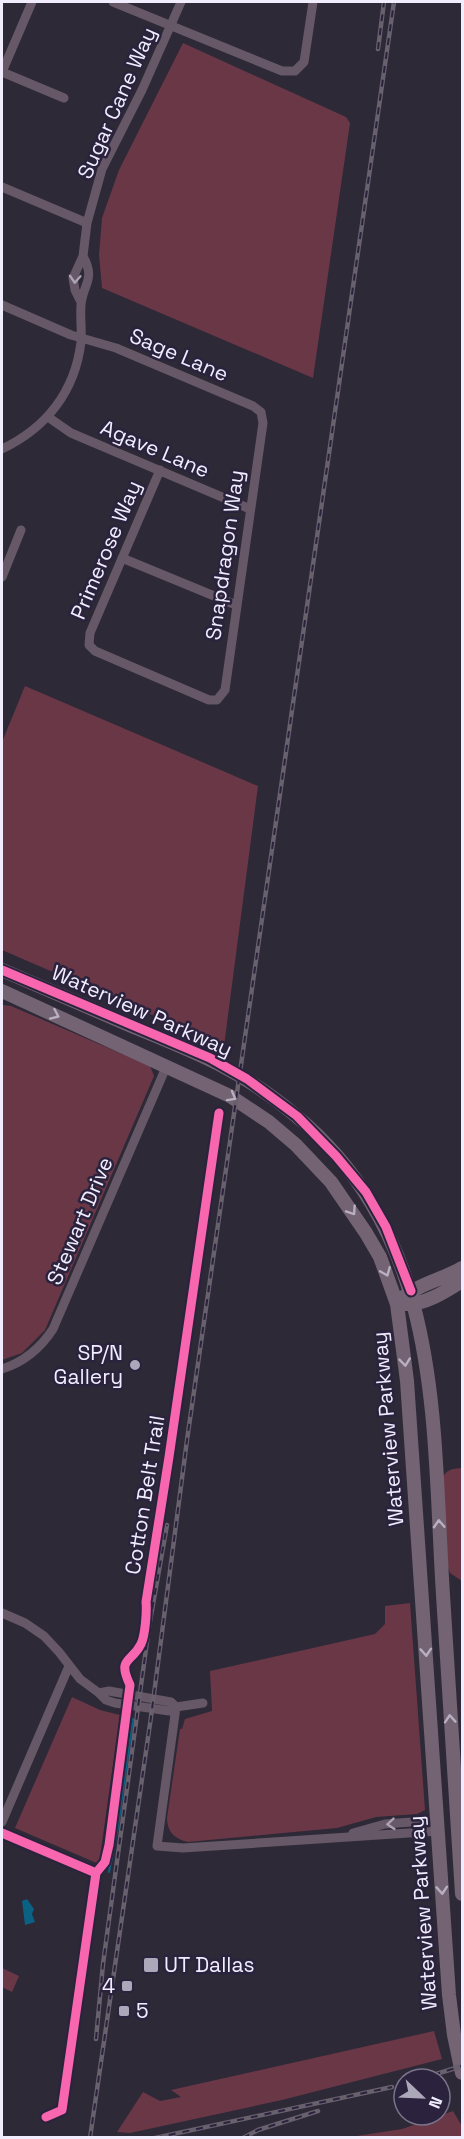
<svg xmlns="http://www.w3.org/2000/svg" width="464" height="2139" font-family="'Space Grotesk',sans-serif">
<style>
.green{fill:#6a3747}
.water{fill:#0b6183}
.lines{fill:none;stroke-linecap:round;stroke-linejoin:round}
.stream{stroke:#0b6183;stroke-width:2}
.pedestrian{stroke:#665866;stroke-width:8}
.minor{stroke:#665866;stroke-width:9}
.secondary{stroke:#736373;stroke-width:14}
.rail-casing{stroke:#68606d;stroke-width:4.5}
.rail{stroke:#2b233d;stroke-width:2;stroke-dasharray:7;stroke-linecap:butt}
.cycleway-casing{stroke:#2b233d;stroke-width:13}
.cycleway{stroke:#f766af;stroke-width:9}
.oneway{stroke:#aca2b2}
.oneway2{stroke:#b8afc0}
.poi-dot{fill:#aca8b9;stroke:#2b233d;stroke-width:2}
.labels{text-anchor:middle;stroke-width:5;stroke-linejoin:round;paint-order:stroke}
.street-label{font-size:21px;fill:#f1edff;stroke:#2b233d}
.poi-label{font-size:21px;fill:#f1edff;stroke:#2b233d;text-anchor:end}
</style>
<rect width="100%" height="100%" fill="#2d2937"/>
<path class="green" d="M183,43l163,74 4,6 -37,255 -211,-90 -3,-33 3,-37 17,-48z
M25,686l233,100 -34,260 -222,-96v-208z
M3,1005l8,1 139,60 4,10 -109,254 -23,23 -20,7z
M462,1468v113l-12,-8 -2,-6 -6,-87c3,-11 10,-11 20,-12z
M410,1603l15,207 -8,4 -41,3 -39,11 -149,14c-13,-3 -21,-10 -21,-24l13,-89h2l3,-10 27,-8 -2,-40 165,-37 10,-10v-18z
M72,1697l28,13 20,5 -21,149 -84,-36z
M2,1968l17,8 -7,16 -10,-5z
M434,2031l8,28 -160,41 -152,33 -13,-1 26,-40 17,9 21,-4 -10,-7z
M453,2111l9,15v11h-112l52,-8z"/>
<path class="water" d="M27,1899l7,10 -2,5 3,8 -10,3 -3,-24z"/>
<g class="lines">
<path class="stream" d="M109,1872l9,-45 15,-108"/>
<path class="pedestrian" d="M2,1833l94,40 -34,237 -16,7"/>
<path class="minor" d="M113,2l169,69h13l9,-9 9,-60
M2,72l30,-70
M2,72l62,26
M2,187l85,36
M81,302l-6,-12 -2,-12 10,-22 4,-33 15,-54 40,-79 39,-88
M2,305l69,30 45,13 137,58 8,6 2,11 -38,267 -8,10h-8l-114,-49 -6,-6 1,-12 70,-163
M48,417l23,16 179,76
M2,449c44,-21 73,-57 79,-107 1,-12 -1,-25 0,-37 2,-22 15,-25 2,-49
M122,558l114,47
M2,577l19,-47
M2,1369c22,-7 38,-20 51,-40l114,-264
M2,1613l23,10 19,13 15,16 21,27 19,14 7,7 9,3 54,8 7,-4 27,-4
M99,1693l10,-2 62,11 5,5
M176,1707l-19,139 26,2 256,-17
M2,1822l67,-156
M353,1833l32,-9 53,-4"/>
<path class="secondary" d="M2,970c44,19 88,38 132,57 62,25 109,44 161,88 149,123 137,306 148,480 6,100 12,200 19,299
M2,991l228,105 39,26 27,23 35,37 35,51 14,24 17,47 10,77 42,614 5,40 8,38
M405,1296c12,-11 41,-18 57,-28
M406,1304c19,1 40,-13 56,-23"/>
<g class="rail-casing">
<path id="rail" d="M378,49l6,-47
M96,2039l7,-75 46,-337 18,-102
M420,2079l42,-13
M90,2138l61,-421 36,-277 207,-1438
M155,2138l237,-51
M243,2138l15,-8 60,-19"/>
</g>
<use href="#rail" class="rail"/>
<g class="cycleway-casing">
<path id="cycleway" d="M2,970l208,88 37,21 50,37 39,40 30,36 20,35 25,64
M2,1833l94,40
M96,1873l9,-11 4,-17 21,-160c-13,-28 1,-21 11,-41 4,-8 6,-32 5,-42l23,-145 50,-344
M46,2117l16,-7 34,-237"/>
</g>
<use href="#cycleway" class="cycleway"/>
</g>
<defs><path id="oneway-chevron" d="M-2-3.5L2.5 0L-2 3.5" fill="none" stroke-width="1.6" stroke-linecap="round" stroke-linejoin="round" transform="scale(1.5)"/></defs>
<g class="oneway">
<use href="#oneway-chevron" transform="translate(75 279) rotate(93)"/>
<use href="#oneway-chevron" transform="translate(391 1824) rotate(175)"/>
</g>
<g class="oneway2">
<use href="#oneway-chevron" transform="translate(55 1015) rotate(24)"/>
<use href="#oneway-chevron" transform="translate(232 1097) rotate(29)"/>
<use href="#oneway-chevron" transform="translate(352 1211) rotate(56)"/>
<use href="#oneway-chevron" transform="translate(386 1272) rotate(68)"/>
<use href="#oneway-chevron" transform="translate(405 1362) rotate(84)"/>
<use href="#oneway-chevron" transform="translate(439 1524) rotate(-93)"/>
<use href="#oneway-chevron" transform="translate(426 1652) rotate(86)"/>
<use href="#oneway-chevron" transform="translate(450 1719) rotate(-94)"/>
<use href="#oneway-chevron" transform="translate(442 1890) rotate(86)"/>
</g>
<g class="poi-dot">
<circle cx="135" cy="1365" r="6"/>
<rect x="143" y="1957" width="16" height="16" rx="3"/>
<rect x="121" y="1980" width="12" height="12" rx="3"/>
<rect x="118" y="2005" width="12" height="12" rx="3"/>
</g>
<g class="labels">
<g class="street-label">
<text transform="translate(117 103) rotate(-66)" y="7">Sugar Cane Way</text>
<text transform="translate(179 355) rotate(23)" y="7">Sage Lane</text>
<text transform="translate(155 449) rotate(23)" y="7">Agave Lane</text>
<text transform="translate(106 550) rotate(-67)" y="7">Primerose Way</text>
<text transform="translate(225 555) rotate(-82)" y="7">Snapdragon Way</text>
<text transform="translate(142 1011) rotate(24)" y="7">Waterview Parkway</text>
<text transform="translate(80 1221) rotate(-67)" y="7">Stewart Drive</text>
<text transform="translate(388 1429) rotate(-95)" y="7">Waterview Parkway</text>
<text transform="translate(145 1495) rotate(-81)" y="7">Cotton Belt Trail</text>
<text transform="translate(423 1913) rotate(-94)" y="7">Waterview Parkway</text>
</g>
<g class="poi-label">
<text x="123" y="1360">SP/N<tspan x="123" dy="24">Gallery</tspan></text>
<text x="164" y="1972" text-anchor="start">UT Dallas</text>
<text x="115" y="1993">4</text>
<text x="136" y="2018" text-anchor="start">5</text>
</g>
</g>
<rect width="464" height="2139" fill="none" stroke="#f1edff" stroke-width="6"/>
<g transform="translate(422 2097) rotate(113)"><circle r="28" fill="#2b233d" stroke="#7a748b" stroke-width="1.5"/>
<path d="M0-4.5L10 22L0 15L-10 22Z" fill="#aca8b9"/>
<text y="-9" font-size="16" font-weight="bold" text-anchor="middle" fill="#f1edff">N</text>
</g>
</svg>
